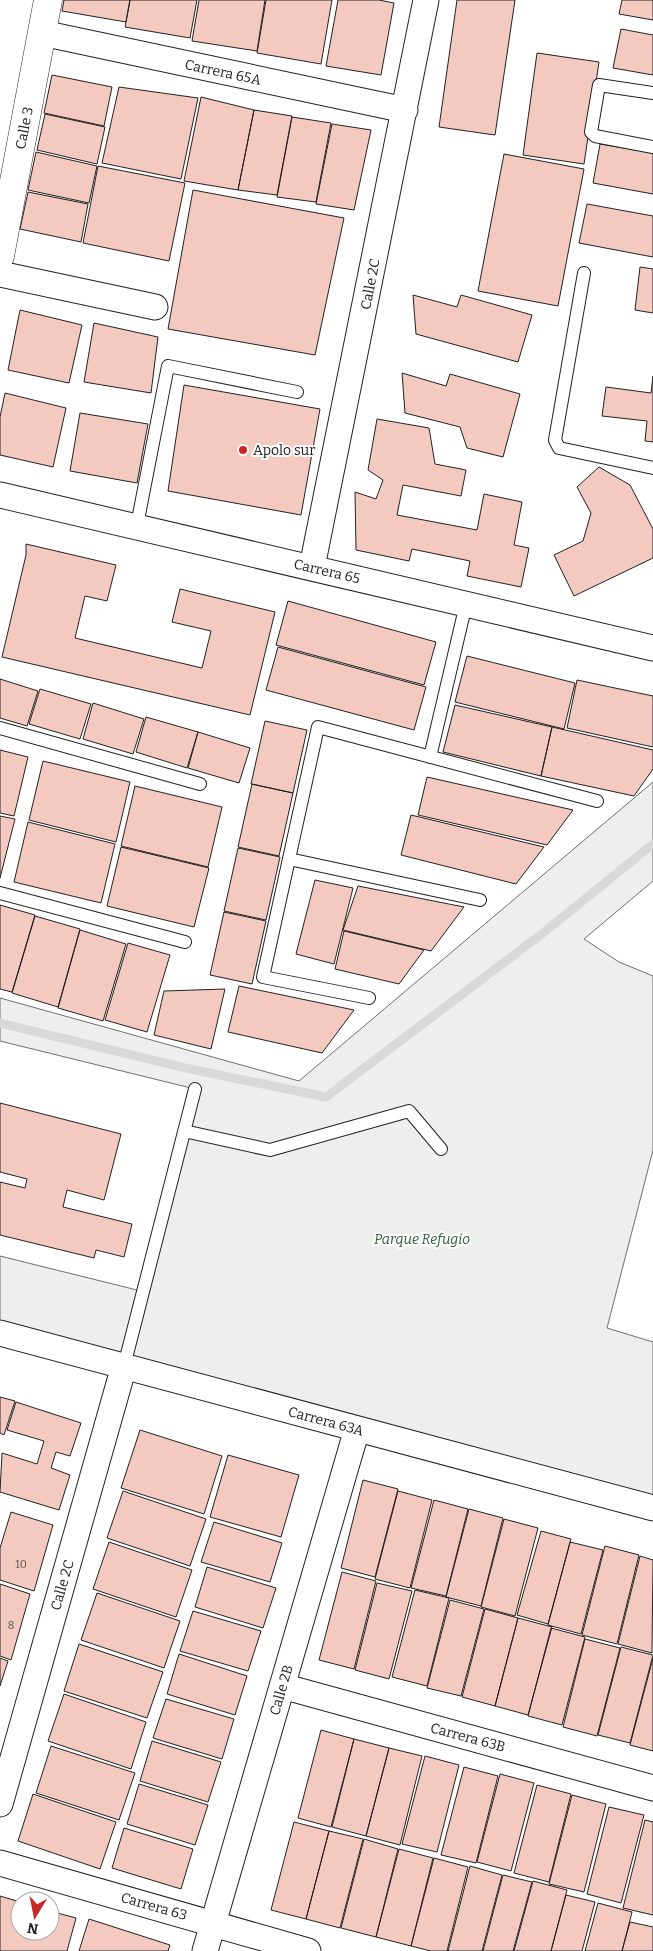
<svg xmlns="http://www.w3.org/2000/svg" width="653" height="1951" font-family="Bitter,serif">
<style>
.green{fill:#eee;stroke:#6f6f6f}
.lines{fill:none;stroke-linecap:round;stroke-linejoin:round}
.stream{stroke:#d9d9d9;stroke-width:9}
.building{fill:#f3c9c0;stroke:#222}
.lane-casing{stroke:#222;stroke-width:14}
.street-casing{stroke:#222;stroke-width:27}
.secondary-casing{stroke:#222;stroke-width:29}
.lane{stroke:#fff;stroke-width:12}
.street{stroke:#fff;stroke-width:25}
.secondary{stroke:#fff;stroke-width:28}
.poi-dot{fill:#c62828;stroke:#fff;stroke-width:2}
.labels{text-anchor:middle;stroke-width:4;stroke-linejoin:round;paint-order:stroke}
.number-label{font-size:11px;fill:#564c4a}
.street-label{font-size:14px;fill:#222;stroke:#fff}
.poi-label{font-size:14px;fill:#222;stroke:#fff;text-anchor:start}
.park-label{font-size:14px;font-style:italic;fill:#2f5e38;stroke:#fff}
</style>
<rect width="100%" height="100%" fill="#fff"/>
<path class="green" d="M653,782v99l-69,58 35,23 34,14v174l-46,178 46,14v166l-653,-175v-77l145,36 50,-203 -195,-48v-43l299,83z"/>
<g class="lines">
<path class="stream" d="M0,1023l190,46 136,28 217,-164 110,-89"/>
</g>
<path class="building" d="M64,0h66l-4,22 -64,-11z
M130,0h67l-7,38 -65,-11z
M199,0h66l-8,51 -65,-10z
M266,0h66l-11,64 -64,-11z
M338,0h41l15,3 -13,72 -55,-9z
M457,0h58l-20,135 -56,-8z
M622,0h31v20l-34,-6z
M621,29l32,6v40l-40,-7z
M537,53l62,9 -15,102 -61,-9z
M52,75l60,12 -8,39 -60,-13z
M119,87l79,11 -17,81 -79,-16z
M201,97l53,13 -16,80 -54,-9z
M254,110l38,6 -15,79 -39,-5z
M45,114l60,13 -8,37 -60,-14z
M292,117l39,6 -15,79 -39,-5z
M332,124l39,6 -17,80 -38,-6z
M600,144l53,9v41l-60,-11z
M36,152l61,14 -8,37 -61,-13z
M504,154l80,15 -26,137 -80,-15z
M98,166l87,17 -16,78 -86,-18z
M193,190l151,28 -29,137 -147,-26z
M28,192l60,12 -7,38 -61,-13z
M587,204l66,12v41l-74,-14z
M640,267l13,2v44l-18,-3z
M413,295l44,12 4,-12 71,20 -14,47 -102,-28z
M20,310l62,15 -13,58 -61,-13z
M94,323l64,14 -7,56 -67,-11z
M402,373l44,13 4,-12 70,20 -17,63 -36,-9 -7,-21 -55,-14z
M653,376v66l-8,-1 2,-20 -45,-5 4,-29 45,6z
M184,385l136,24 -19,106 -133,-24z
M5,393l61,15 -13,59 -53,-12v-38z
M80,413l68,11 -11,59 -67,-12z
M377,419l52,9 6,36 31,6 -5,26 -58,-11 -6,30 80,15 7,-36 38,8 -8,43 15,3 -8,39 -54,-11 3,-15 -58,-12 -3,12 -53,-11 -1,-58 21,7 7,-19 -15,-10z
M599,467l31,18 23,44v29l-79,38 -20,-41 29,-14 8,-28 -14,-26z
M26,544l90,21 -9,36 -22,-5 -10,42 127,30 9,-37 -39,-9 8,-33 95,23 -25,103 -248,-58 24,-102z
M288,601l148,41 -12,43 -148,-40z
M278,647l148,40 -12,43 -148,-40z
M467,656l108,27 -11,46 -109,-27z
M0,679l38,12 -11,35 -27,-8z
M577,680l76,16v51l-86,-19z
M40,689l51,15 -11,35 -51,-15z
M93,703l51,16 -11,35 -50,-15z
M455,705l97,22 -11,49 -98,-24z
M146,717l52,15 -11,36 -51,-16z
M265,721l42,9 -14,63 -42,-9z
M552,727l101,23v19l-19,27 -93,-20z
M198,732l52,16 -11,35 -51,-15z
M0,750l28,7 -14,59 -14,-3z
M43,761l87,21 -14,60 -87,-22z
M427,777l146,33 -26,35 -129,-30z
M252,784l41,9 -14,63 -41,-9z
M135,786l87,21 -14,60 -87,-21z
M411,815l133,32 -28,37 -115,-29z
M0,816l15,3 -15,59z
M28,822l87,22 -14,59 -87,-21z
M121,847l88,21 -15,59 -87,-21z
M238,848l42,9 -14,63 -42,-9z
M315,880l38,8 -19,76 -38,-10z
M358,886l106,21 -33,44 -88,-21z
M0,905l35,10 -23,77 -12,-3z
M224,912l42,9 -14,63 -42,-9z
M35,916l45,13 -22,78 -46,-14z
M80,930l46,14 -23,77 -45,-13z
M344,931l80,19 -25,34 -64,-15z
M128,943l42,12 -23,77 -42,-12z
M239,986l115,24 -32,43 -94,-21z
M225,989l-14,60 -57,-14 10,-44z
M0,1103l121,31 -17,66 -37,-10 -4,17 69,17 -8,33 -28,-7 -2,8 -94,-23v-53l25,6 2,-9 -27,-7z
M0,1397l15,4 -11,34 -4,-2z
M16,1402l65,21 -11,33 -14,-4 -5,16 19,7 -11,35 -59,-18 2,-39 35,11 7,-23 -37,-11z
M140,1430l82,26 -18,58 -83,-26z
M228,1455l71,20 -18,62 -71,-20z
M363,1480l35,9 -23,88 -34,-9z
M123,1491l83,28 -16,47 -83,-28z
M398,1491l34,9 -22,88 -35,-9z
M434,1500l34,9 -22,87 -35,-8z
M469,1509l34,9 -22,88 -35,-9z
M11,1512l42,13 -19,66 -34,-11v-32z
M504,1519l34,9 -23,88 -34,-9z
M214,1522l68,21 -12,39 -69,-20z
M541,1531l30,8 -23,85 -31,-9z
M109,1542l83,28 -16,47 -83,-28z
M570,1542l33,8 -22,84 -33,-9z
M605,1546l34,9 -22,89 -35,-9z
M640,1556l13,4 -1,93 -34,-9z
M207,1567l69,21 -13,40 -68,-21z
M342,1572l34,9 -22,88 -35,-9z
M377,1583l35,8 -23,88 -34,-9z
M0,1584l30,10 -19,66 -11,-4z
M415,1590l34,8 -22,88 -35,-9z
M97,1593l83,28 -16,47 -83,-28z
M450,1600l34,9 -23,87 -34,-8z
M485,1609l33,9 -23,88 -33,-9z
M193,1611l68,20 -13,40 -68,-20z
M518,1618l34,9 -24,88 -33,-9z
M551,1628l34,9 -23,88 -34,-9z
M585,1639l35,9 -23,88 -34,-9z
M79,1644l84,28 -16,46 -83,-27z
M621,1647l32,8 -23,88 -32,-8z
M179,1654l68,22 -12,39 -68,-21z
M0,1658l8,3 -8,25z
M653,1658v93l-23,-6z
M64,1694l82,28 -15,47 -83,-28z
M166,1699l68,20 -12,40 -69,-21z
M321,1730l33,9 -23,88 -33,-9z
M354,1739l35,9 -23,88 -34,-9z
M152,1741l69,21 -13,40 -68,-21z
M51,1746l84,27 -16,47 -83,-27z
M389,1748l33,8 -22,89 -34,-9z
M425,1756l34,9 -22,87 -35,-8z
M464,1767l34,9 -22,87 -35,-8z
M500,1774l34,9 -23,88 -34,-9z
M139,1784l69,21 -13,40 -68,-21z
M537,1785l34,9 -22,88 -35,-9z
M33,1794l83,28 -16,47 -82,-28z
M572,1795l34,9 -22,88 -35,-8z
M609,1807l35,8 -23,88 -34,-9z
M645,1820l8,2v93l-30,-7z
M294,1822l35,9 -23,88 -35,-9z
M124,1828l69,21 -12,40 -69,-21z
M329,1831l34,8 -23,89 -34,-9z
M364,1839l34,10 -22,88 -35,-9z
M399,1849l34,9 -22,88 -35,-9z
M434,1858l34,9 -21,84h-16l-20,-5z
M470,1866l32,9 -20,76h-34z
M503,1875l29,7 -19,69h-30z
M533,1881l34,9 -16,61h-37z
M566,1895l29,7 -13,49h-31z
M0,1896l20,6v29h30v-20l26,7 -9,33h-67z
M598,1903l34,9 -10,39h-37z
M89,1919l81,26 -2,6h-89z
M630,1922l23,5v24h-31z"/>
<g class="lines">
<g class="lane-casing">
<path id="lane" d="M653,93l-54,-8 -8,47 4,4 58,11
M584,273l-29,167 4,8 94,20
M137,525l31,-159 129,26
M0,728l200,56
M430,757l36,-153
M289,859l191,41
M0,893l185,49
M369,998l-106,-21 55,-250 279,74
M184,1131l86,19 139,-39 32,38
M124,1366l71,-277"/>
</g>
<g class="street-casing">
<path id="street" d="M42,33l363,77
M0,274l155,33
M0,495l653,153
M312,567l114,-567
M0,1333l653,175
M282,1686l371,102
M0,1804l124,-438
M0,1863l308,88
M205,1951l152,-522"/>
</g>
<g class="secondary-casing">
<path id="secondary" d="M0,256l48,-256"/>
</g>
<use href="#lane" class="lane"/>
<use href="#street" class="street"/>
<use href="#secondary" class="secondary"/>
</g>
<circle class="poi-dot" cx="243" cy="450" r="5"/>
<g class="labels">
<g class="number-label">
<text x="21" y="1568">10</text>
<text x="11" y="1629">8</text>
</g>
<g class="street-label">
<text transform="translate(223 72) rotate(12)" y="5">Carrera 65A</text>
<text transform="translate(24 128) rotate(-79)" y="5">Calle 3</text>
<text transform="translate(370 284) rotate(-79)" y="5">Calle 2C</text>
<text transform="translate(327 571) rotate(13)" y="5">Carrera 65</text>
<text transform="translate(326 1421) rotate(15)" y="5">Carrera 63A</text>
<text transform="translate(62 1585) rotate(-74)" y="5">Calle 2C</text>
<text transform="translate(281 1690) rotate(-74)" y="5">Calle 2B</text>
<text transform="translate(468 1737) rotate(15)" y="5">Carrera 63B</text>
<text transform="translate(154 1906) rotate(16)" y="5">Carrera 63</text>
</g>
<g class="poi-label">
<text x="253" y="455">Apolo sur</text>
</g>
<g class="park-label">
<text x="422" y="1244">Parque Refugio</text>
</g>
</g>
<g transform="translate(35 1916) rotate(190)"><circle r="24" fill="#ffffff" stroke="#a7a7a7"/>
<path d="M0-4L9 19L0 12L-9 19Z" fill="#c62828"/>
<text y="-8" font-size="14" font-weight="bold" text-anchor="middle" fill="#222222">N</text>
</g>
</svg>
